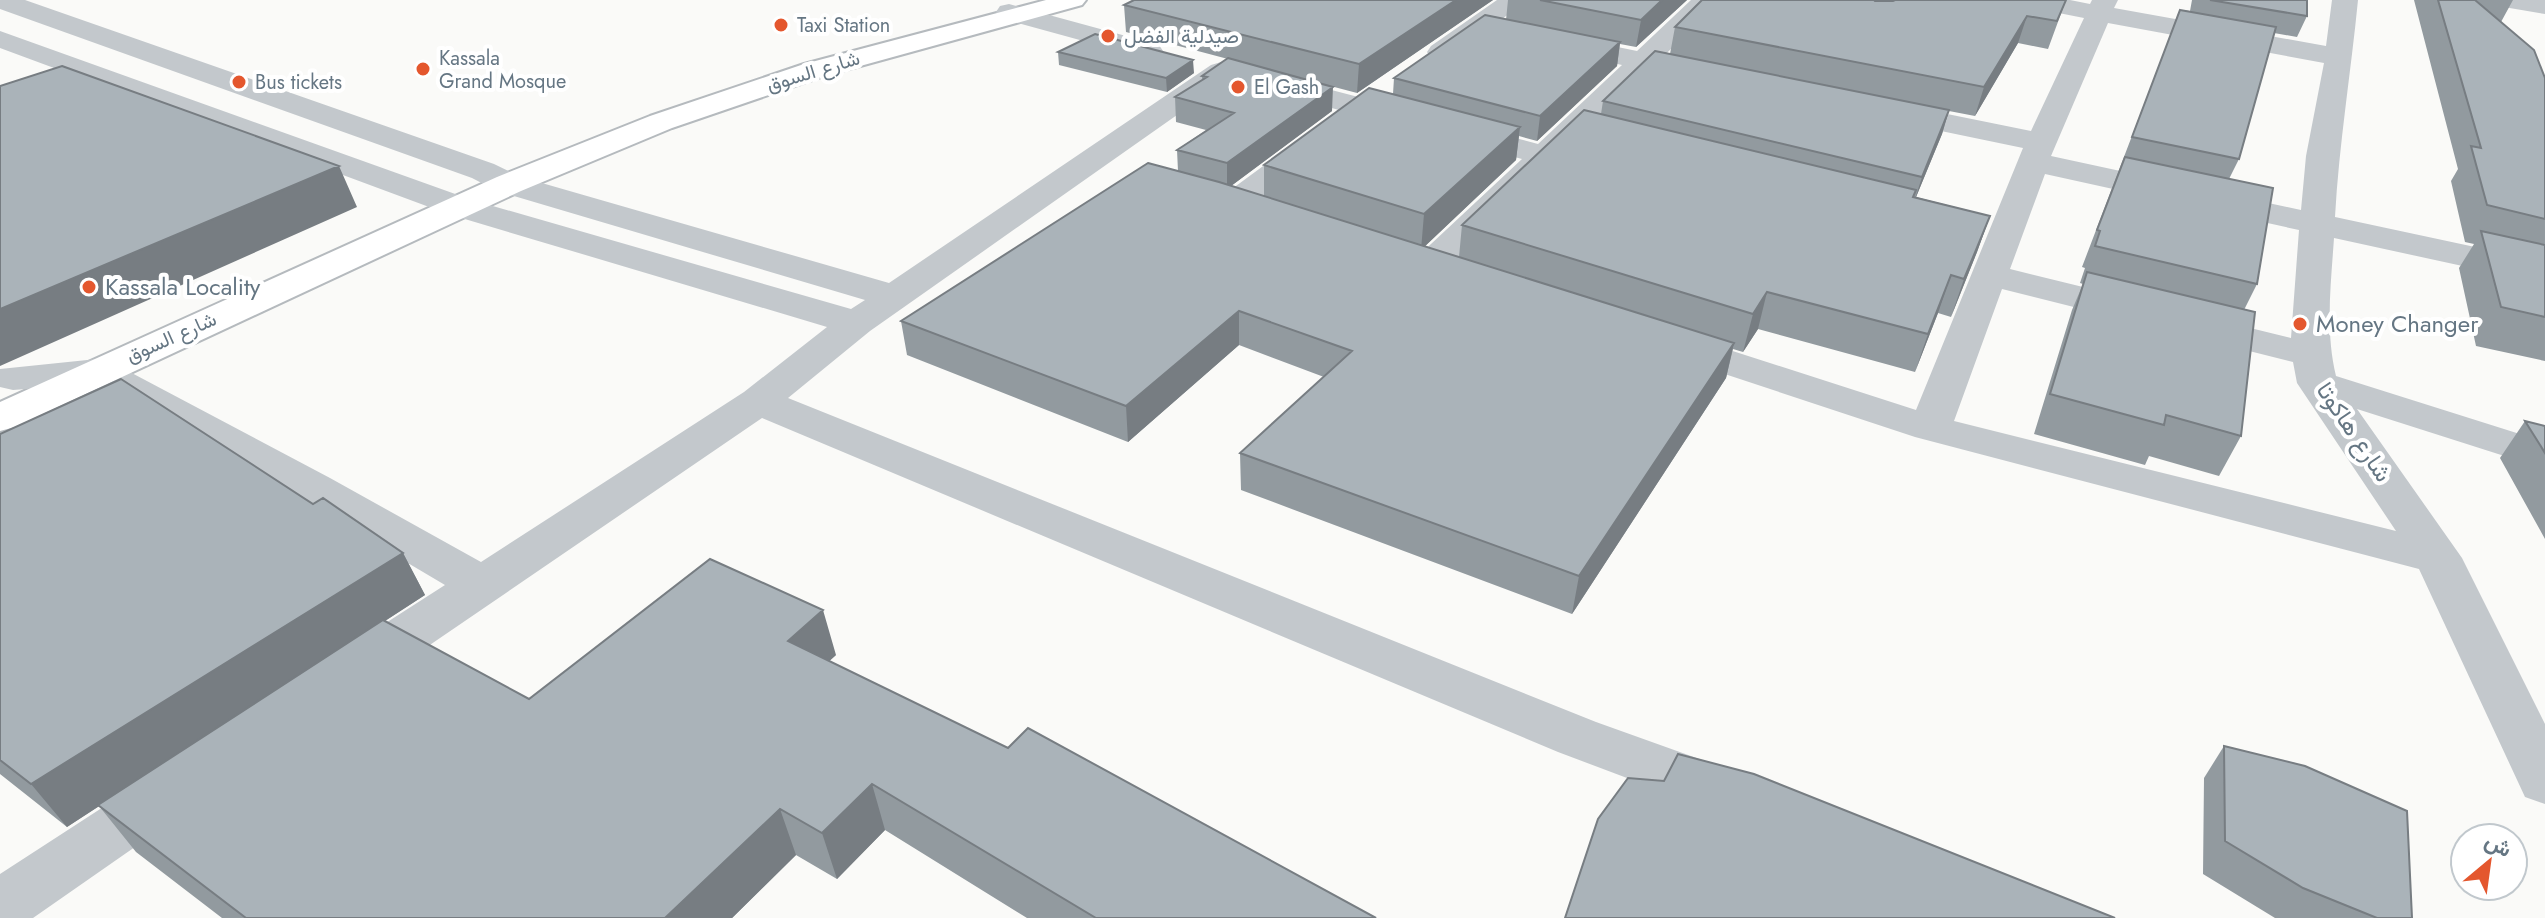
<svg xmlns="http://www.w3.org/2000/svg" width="2545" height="918" font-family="Jost,Vazirmatn,sans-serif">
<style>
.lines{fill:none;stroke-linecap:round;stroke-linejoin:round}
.major-casing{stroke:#b5babe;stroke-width:4}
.minor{fill:#c3c8cc;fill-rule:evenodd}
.major{fill:#fff;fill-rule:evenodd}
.wall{fill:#929a9f}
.shaded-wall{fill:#777d82}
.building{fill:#aab3b9;stroke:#777d82;stroke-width:2}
.poi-dot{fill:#e4572e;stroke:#fff;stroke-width:3}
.labels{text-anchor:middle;stroke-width:8;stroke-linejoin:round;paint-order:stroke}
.far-poi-label{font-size:20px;fill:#657683;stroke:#fff;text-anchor:start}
.far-street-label{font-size:20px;fill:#657683;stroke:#fff}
.poi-label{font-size:24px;fill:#657683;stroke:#fff;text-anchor:start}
.street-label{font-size:24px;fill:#657683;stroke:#fff}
</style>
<rect width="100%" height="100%" fill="#fafaf8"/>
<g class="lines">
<g class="major-casing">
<path id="major" d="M1046,0h40l-4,5 -258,71 -152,52 -151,63 -506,236 -15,4v-29l497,-225 153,-61 154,-52z"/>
</g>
<path class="minor" d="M0,0h25l469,164 27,13 368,106 322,-218 10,-3 10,3 4,6 -4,6 -361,254 -82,67 808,324 148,53 9,16 -9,16 -20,7 -20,-7 -146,-55 -796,-334 -385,263 -19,5 -19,-5 -7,-14 7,-14 106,-68 -147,-87 -208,-114 -77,6 -13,-3v-18l97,-10 14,3 219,116 151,84 263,-170 83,-65 -379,-113 -448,-166v-17l472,169 379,109 14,-9 -368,-109 -25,-13 -472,-169z
M1497,0h30l-76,58 -10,2 -10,-2 -4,-6 4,-6z
M1691,0h28l-56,57 50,11 4,6 -4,6 -10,3 -54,-12 -207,203 -13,3 -13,-3 -5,-8 5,-8 106,-99 -258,-69 -4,-6 4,-6 10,-3 264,69 84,-79 -73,-16 -4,-6 4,-6 10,-2 78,16z
M2014,0h56l20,4 2,-4h26l-4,8 212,38 6,-46h26c-7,72 -19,144 -23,217l210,45v22l-211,-46c-3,45 -9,93 2,138l209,66v27l-188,-60 105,149 83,166v80l-20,-7 -106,-228 -504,-132 -257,-85 -6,-8 6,-8 14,-4 14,4 230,74 107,-262 -135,-28 -11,-3 -4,-6 4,-6 11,-3 143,29 53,-113 -66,-13zM2108,23l216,40 -18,93 -5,54 -250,-54zM2045,174l254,56 -8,108 -281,-69zM2002,289l291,73 4,21 99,148 -442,-110z
M2488,0h57v14l-53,-9z
M1009,4l150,41 4,6 -4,6 -10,2 -149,-41 -4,-6 4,-6z
M1311,137l11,2 5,7 -5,7 -77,58 -12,3 -12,-3 -5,-7 5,-7 79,-58z
M168,771l20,7 9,16 -9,16 -155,108h-33v-44l148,-96z"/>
<use href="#major" class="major"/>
</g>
<path class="wall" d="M1493,0l-136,93 -95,-25 70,43 -101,75 33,10v-31l129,-71 1,-16 112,-58 2,-20h179l-51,47 -16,-3 -3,22 -80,75 -18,-5 -3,24 -91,86 34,11 3,-32 139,-111 2,-13 67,-47 5,-27 27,-27h174l-1,1 191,-1 -18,49 -30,-6 -43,73 -26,-5 -7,23 -26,63 74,19 -13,36 -26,65 -13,-4 -23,59 -157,-43 -15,23 -10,-3 -7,29 -154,236 -331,-124 -1,-37 84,-76 -85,-32 -111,97 -221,-87 -6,-34 277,-150 -1,-21 29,-20 -30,-8 -1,-25 27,-17v-4l26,-17 -102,-27 -2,-27z
M2192,0h115v16l-10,21 -23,-4 -35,126 -10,20 28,105 -13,26 -3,126 -22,40 -70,-20 -4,9 -111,-31 38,-124 11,-26 -3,-1 5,-15 -3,-1 98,-257 10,1z
M2414,0h99l-12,22 44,56v283l-69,-15 -17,-78 15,-24 -9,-2 -14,-61 7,-12z
M1058,52l136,21 -27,19 -108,-27z
M2525,421l20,5v113l-45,-81z
M0,434l313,70 90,49 22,42 -40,26 144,78 307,-44 -7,6 179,87 368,170h-349l-142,-88 -48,49 -41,-24 -64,63h-510l-86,-66 -37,-46 -32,21 -67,-53z
M2224,746l188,172h-137l-72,-44 1,-96z"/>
<path class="shaded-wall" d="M1456,0h37l-136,93 2,-29z
M1662,0h25l-51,47 5,-27z
M2027,16l-9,27 -43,73 9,-29z
M1620,42l-3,24 -80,75 3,-25z
M1193,60l1,13 -27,19 -1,-14z
M1333,87l-1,24 -105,78v-26z
M1949,110l-7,24 -28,68 8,-25z
M1520,127l-4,33 -95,90 3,-36z
M339,166l18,41 -357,159v-57z
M1990,216l-13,36 -26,65 13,-38z
M1951,275l-13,38 -23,59 13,-38z
M1767,292l-9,37 -15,23 10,-38z
M1239,311v34l-111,97 -2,-36z
M1734,343l-8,35 -154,236 7,-38z
M403,553l22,42 -358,232 -36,-43z
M823,610l13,45 -35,32 -13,-46z
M872,784l13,46 -48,49 -15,-46z
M780,809l16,46 -64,63h-67z"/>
<path class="building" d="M1134,0h322l-97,64 -235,-59z
M1540,0h122l-21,20z
M1702,0h172l1,1h18l2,-1h171l-9,21 -30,-5 -43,71 -309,-60z
M2210,0h97v16z
M2438,0h37l59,50 11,28v141l-58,-14 -16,-59 10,2z
M2180,10l96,17 -37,132 -107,-22z
M1485,15l135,27 -80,74 -146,-38z
M1095,34l98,26 -27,18 -108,-26z
M1655,51l294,59 -27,67 -319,-76z
M1228,58l105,29 -106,76 -50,-13 57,-37 -59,-16 32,-20 -5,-1z
M62,66l277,100 -339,143v-223z
M1369,88l151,39 -96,87 -160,-49z
M1584,110l332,80 -3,7 77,19 -26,63 -13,-4 -23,59 -161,-42 -14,22 -291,-89z
M2125,157l148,31 -16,96 -162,-38 5,-15 -3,-1z
M1148,163l71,19 515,161 -155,233 -339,-123 112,-102 -113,-40 -113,95 -225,-85z
M2481,231l64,14v72l-44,-10z
M2087,272l168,40 -14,124 -75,-21 -2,10 -114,-31z
M121,379l192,125 10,-6 80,55 -372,231 -31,-24v-326z
M2525,421l20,5v27z
M710,559l113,51 -35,31 220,107 20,-20 348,190h-280l-224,-134 -50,49 -42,-24 -115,109h-419l-148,-113 285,-185 146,79z
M2224,746l81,20 102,45 5,107h-35l-74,-30 -78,-47z
M1678,754l76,20 361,144h-550l33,-99 30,-41 36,3z"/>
<g class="poi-dot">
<circle cx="781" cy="25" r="8"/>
<circle cx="1108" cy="36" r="8"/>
<circle cx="423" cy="69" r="8"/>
<circle cx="239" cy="82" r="8"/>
<circle cx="1238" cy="87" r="8"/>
<circle cx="89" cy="287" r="8"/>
<circle cx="2300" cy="324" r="8"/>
</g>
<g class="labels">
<g class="far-poi-label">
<text x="797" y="32">Taxi Station</text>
<text x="1124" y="43">صيدلية الفضل</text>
<text x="439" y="65">Kassala<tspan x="439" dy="23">Grand Mosque</tspan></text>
<text x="255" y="89">Bus tickets</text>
<text x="1254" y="94">El Gash</text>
</g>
<g class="far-street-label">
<text transform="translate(813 71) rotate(-17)" y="7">شارع السوق</text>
<text transform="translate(171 337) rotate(-24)" y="7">شارع السوق</text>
</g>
<g class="poi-label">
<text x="105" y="295">Kassala Locality</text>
<text x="2316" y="332">Money Changer</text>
</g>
<g class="street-label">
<text transform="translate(2354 432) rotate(56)" y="8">شارع هاكوتا</text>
</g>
</g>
<g transform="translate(2489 862) rotate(29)"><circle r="38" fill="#ffffff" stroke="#c1c8cd" stroke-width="2"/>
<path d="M0-6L14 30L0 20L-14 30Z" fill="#e4572e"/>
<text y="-12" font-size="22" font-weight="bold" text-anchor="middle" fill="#657683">ش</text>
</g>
</svg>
